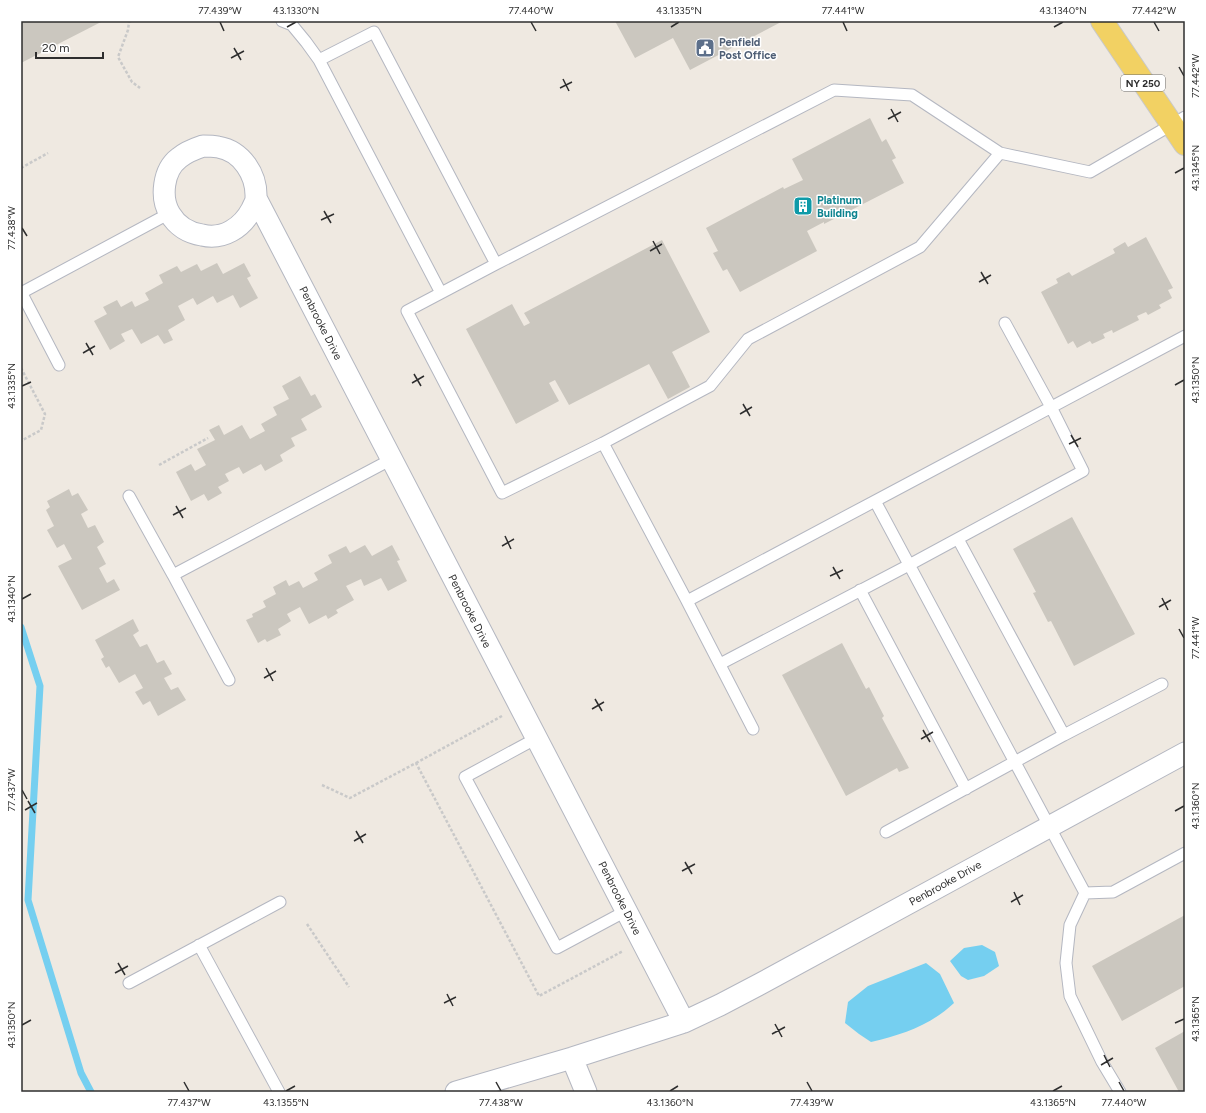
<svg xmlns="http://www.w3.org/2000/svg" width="1206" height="1113" font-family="Figtree,sans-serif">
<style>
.water{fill:#75cff0}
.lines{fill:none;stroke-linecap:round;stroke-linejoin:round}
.stream{stroke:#75cff0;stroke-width:7}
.building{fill:#cbc7bf}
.lane-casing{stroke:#b4b7c1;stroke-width:13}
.street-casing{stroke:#b4b7c1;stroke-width:23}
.primary-casing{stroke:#c9c9c9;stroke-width:24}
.path{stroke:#c9c9c9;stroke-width:2.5;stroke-dasharray:3 2;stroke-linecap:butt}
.lane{stroke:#fff;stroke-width:11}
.street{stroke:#fff;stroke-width:21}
.primary{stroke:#f2d163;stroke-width:22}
.ticks{fill:none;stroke:#2e2e2e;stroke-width:1.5}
.labels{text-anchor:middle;stroke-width:3;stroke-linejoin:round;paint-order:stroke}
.shield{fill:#fff;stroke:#6d6d6d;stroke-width:1}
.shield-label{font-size:10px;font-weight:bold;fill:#2e2e2e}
.service-label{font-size:11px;font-weight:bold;fill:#4e5e75;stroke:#fff;text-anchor:start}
.culture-label{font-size:11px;font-weight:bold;fill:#0d838f;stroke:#fff;text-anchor:start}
.street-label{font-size:11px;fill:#2e2e2e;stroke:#fff}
.neatline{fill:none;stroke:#2e2e2e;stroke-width:1.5}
.ticks-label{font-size:10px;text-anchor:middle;fill:#2e2e2e}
</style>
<rect width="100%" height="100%" fill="#efe9e1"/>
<path class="water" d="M982,945l13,7 4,14 -15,10 -16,4 -7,-4 -11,-15 14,-13z
M926,963l14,11 14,29c-25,23 -50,31 -83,39l-12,-8 -14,-11 3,-21 20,-16z"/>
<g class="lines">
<path class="stream" d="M21,627l19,59 -12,214 53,173 10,19"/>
</g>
<path class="building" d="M21,21h82l-82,42z
M615,21h168l-93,49 -17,-32 -38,20z
M870,118l12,24 4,-3 10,19 -4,2 12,23 -80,41v-2l-17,9 10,20 -77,41 -13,-23 -4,2 -10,-18 5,-2 -12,-23 77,-41 1,2 19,-9 -11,-21z
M1146,237l27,51 -5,2 4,8 -13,7 2,3 -13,7 -2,-3 -9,4 2,4 -26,13 -1,-3 -9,4 2,4 -13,6 -2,-3 -13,7 -4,-7 -5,3 -27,-52 17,-9 -2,-4 13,-7 3,4 43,-23 -2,-4 12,-7 3,5z
M662,240l48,92 -38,20 18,35 -22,12 -19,-35 -80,41 -14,-25 -6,3 10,18 -43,23 -50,-95 46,-25 12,22 6,-3 -6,-10z
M217,263l6,11 21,-11 7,13 -4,2 11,20 -18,10 -7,-13 -16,8 -4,-7 -16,9 -4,-7 -15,8 7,14 -17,10 5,10 -9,4 -6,-9 -17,9 -9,-15 -11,5 4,7 -15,9 -16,-29 13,-7 -4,-7 14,-7 4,7 11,-6 3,6 14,-7 -4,-7 18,-10 -4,-8 18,-9 4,6 16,-8 4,7z
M300,376l11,20 4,-2 7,13 -21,12 6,11 -16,8 4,8 -15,9 3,6 -18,10 -4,-7 -18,10 -4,-7 -14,7 4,7 -11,6 4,6 -14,8 -4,-7 -13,7 -15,-29 15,-8 4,7 11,-6 -9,-16 18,-9 -6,-10 10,-5 5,10 18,-10 8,14 15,-8 -4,-7 16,-9 -4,-8 16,-8 -7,-13z
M69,489l3,7 6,-3 10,17 -7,4 7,14 7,-3 9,17 -7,5 9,17 -7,4 8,15 7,-4 6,11 -38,20 -24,-44 14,-7 -8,-15 -7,4 -10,-18 7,-4 -8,-16 4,-3 -3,-6z
M1072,517l63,117 -61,32 -23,-45 -3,1 -15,-29 3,-1 -23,-43z
M365,545l7,11 20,-11 8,15 -3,1 10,20 -19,10 -7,-13 -17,8 -3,-7 -15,7 8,14 -18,10 2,3 -10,6 -2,-4 -17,9 -9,-17 -13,7 4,7 -13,8 3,6 -14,7 -2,-3 -7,4 -12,-23 7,-3 -1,-3 14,-7 -3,-6 13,-7 -3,-7 13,-7 3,6 10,-5 4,7 15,-8 -4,-7 18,-10 -4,-8 18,-9 4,7z
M133,619l6,12 -6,4 7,12 7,-3 10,19 7,-3 8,14 -8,4 7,12 7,-3 8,13 -28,16 -8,-15 -7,4 -8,-13 8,-4 -8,-14 -16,9 -10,-17 -3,2 -5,-9 3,-2 -9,-17z
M842,643l24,46 3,-2 15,29 -2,2 27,50 -10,4 -2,-4 -51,28 -64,-121z
M1185,915v71l-63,35 -30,-55z
M1185,1031v61h-6l-24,-44z"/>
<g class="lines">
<g class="lane-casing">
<path id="lane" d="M282,21l10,4 14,17 13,18
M21,292l38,73
M21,293l149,-80
M441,293l-122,-233 55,-28 122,232
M603,443l-101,50 -95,-182 89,-47 338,-174 78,5 88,58
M129,496l44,79 219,-116
M875,501l310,-165
M173,575l56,105
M860,590l106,199
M687,601l66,128
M720,664l189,-99 174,-94 -32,-64 -46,-84
M1064,735l98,-51
M537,738l-72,39 92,171 69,-37
M886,832l178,-97 -106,-196
M1085,893l28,-1 72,-39
M199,945l80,147
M129,983l151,-81
M1120,1092l-18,-30 -32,-66 -4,-33 4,-38 15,-32 -210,-392 -188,100 -84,-158 107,-57 38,-47 172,-92 80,-94 90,19 95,-55"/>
</g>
<g class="street-casing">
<path id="street" d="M203,146c5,0 10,0 15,1 24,4 39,28 38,51 0,4 -3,8 -4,11 -10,19 -29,31 -50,26 -13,-2 -25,-9 -32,-21 -10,-16 -7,-44 9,-56 7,-6 15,-9 24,-12z
M257,200l427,822
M572,1058l14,34
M456,1092l116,-34 112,-36 36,-17 40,-21 425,-231"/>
</g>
<g class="primary-casing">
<path id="primary" d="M1102,21l83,123"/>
</g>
<path class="path" d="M131,21l-2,1 -1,8 -10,27 14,25 8,6
M21,168l27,-15
M21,368l24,46 -4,16 -20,11
M159,465l49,-27
M416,763l86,-47
M322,785l28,13 66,-35 123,233 84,-45
M307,924l42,63"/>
<use href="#lane" class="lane"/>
<use href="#street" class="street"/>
<use href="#primary" class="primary"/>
</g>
<path class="ticks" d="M220,22l4,9M531,22l5,9M843,22l4,9M1154,22l5,9M287,27l9,-5M671,27l8,-5M1054,27l9,-5M234,48l7,12M231,58l13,-7M1179,67l5,9M563,79l6,12M560,88l12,-6M891,109l7,13M888,119l13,-7M1175,173l9,-5M324,211l7,12M321,220l13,-6M22,228l5,8M653,241l7,13M650,251l12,-7M981,272l7,12M979,282l12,-7M86,343l7,12M83,353l12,-7M414,374l7,12M412,383l12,-7M1175,385l9,-5M22,386l9,-4M743,404l7,12M740,414l12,-7M1071,435l7,12M1069,444l12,-6M176,506l7,12M173,515l13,-7M505,536l6,13M502,546l12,-7M833,567l7,12M830,576l13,-6M1162,598l6,12M22,599l9,-5M1159,607l12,-7M1179,629l5,9M266,668l7,13M264,678l12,-7M595,699l7,12M592,709l12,-7M923,730l7,12M921,739l12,-7M22,790l5,9M28,801l7,12M25,810l12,-7M1175,811l9,-5M356,831l7,12M354,841l12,-7M685,862l7,12M682,871l13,-7M1014,892l6,13M1011,902l12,-7M118,963l7,12M115,973l13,-7M447,994l6,12M444,1003l12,-6M1175,1023l9,-4M775,1024l7,13M22,1025l9,-5M772,1034l13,-7M1104,1055l6,12M1101,1065l12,-7M184,1082l5,9M496,1082l5,9M807,1082l5,9M1119,1082l5,9M286,1091l9,-5M670,1091l8,-5M1053,1091l9,-5"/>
<defs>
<g id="civic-square" transform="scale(1)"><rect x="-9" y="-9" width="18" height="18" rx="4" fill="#5c6f8a" stroke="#fff"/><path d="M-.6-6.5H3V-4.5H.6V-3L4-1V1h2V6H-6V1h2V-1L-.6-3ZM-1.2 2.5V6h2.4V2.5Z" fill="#fff"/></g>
<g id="building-square" transform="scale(1)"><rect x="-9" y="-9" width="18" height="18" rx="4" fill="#0f9aa8" stroke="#fff"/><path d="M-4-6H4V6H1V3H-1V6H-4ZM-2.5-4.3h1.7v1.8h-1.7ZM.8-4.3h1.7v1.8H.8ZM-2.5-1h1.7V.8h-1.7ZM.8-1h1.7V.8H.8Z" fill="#fff"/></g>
</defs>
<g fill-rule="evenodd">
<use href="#civic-square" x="705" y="48"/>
<use href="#building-square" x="803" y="206"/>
</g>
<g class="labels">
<rect class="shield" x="1121" y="75" width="44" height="16" rx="3"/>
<g class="shield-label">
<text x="1143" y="87">NY 250</text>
</g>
<g class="service-label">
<text x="719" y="46">Penfield<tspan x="719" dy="13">Post Office</tspan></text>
</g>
<g class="culture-label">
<text x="817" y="204">Platinum<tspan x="817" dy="13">Building</tspan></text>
</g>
<g class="street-label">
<text transform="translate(321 323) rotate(63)" y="4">Penbrooke Drive</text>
<text transform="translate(470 611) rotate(63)" y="4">Penbrooke Drive</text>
<text transform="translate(945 883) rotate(-29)" y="4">Penbrooke Drive</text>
<text transform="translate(620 898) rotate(63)" y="4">Penbrooke Drive</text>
</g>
</g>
<rect width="1206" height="1113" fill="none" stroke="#ffffff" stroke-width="44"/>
<path d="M36 52v6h67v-6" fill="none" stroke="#2e2e2e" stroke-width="2"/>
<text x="42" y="52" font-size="12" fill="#2e2e2e" stroke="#ffffff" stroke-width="3" paint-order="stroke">20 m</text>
<rect x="22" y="22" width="1162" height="1069" class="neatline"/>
<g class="ticks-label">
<text x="220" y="14">77.439°W</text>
<text x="296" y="14">43.1330°N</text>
<text x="531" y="14">77.440°W</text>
<text x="679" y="14">43.1335°N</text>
<text x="843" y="14">77.441°W</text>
<text x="1063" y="14">43.1340°N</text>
<text x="1154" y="14">77.442°W</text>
<text transform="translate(1195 76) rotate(-90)" y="4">77.442°W</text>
<text transform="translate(1195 168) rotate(-90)" y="4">43.1345°N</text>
<text transform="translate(11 228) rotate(-90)" y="4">77.438°W</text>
<text transform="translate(1195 380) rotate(-90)" y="4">43.1350°N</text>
<text transform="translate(11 386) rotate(-90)" y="4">43.1335°N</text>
<text transform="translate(11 599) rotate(-90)" y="4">43.1340°N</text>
<text transform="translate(1195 638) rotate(-90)" y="4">77.441°W</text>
<text transform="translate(11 790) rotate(-90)" y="4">77.437°W</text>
<text transform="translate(1195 806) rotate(-90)" y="4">43.1360°N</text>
<text transform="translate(1195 1019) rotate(-90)" y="4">43.1365°N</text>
<text transform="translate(11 1025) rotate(-90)" y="4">43.1350°N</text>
<text x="189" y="1106">77.437°W</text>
<text x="286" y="1106">43.1355°N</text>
<text x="501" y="1106">77.438°W</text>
<text x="670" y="1106">43.1360°N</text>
<text x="812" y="1106">77.439°W</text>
<text x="1053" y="1106">43.1365°N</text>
<text x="1124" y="1106">77.440°W</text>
</g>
</svg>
